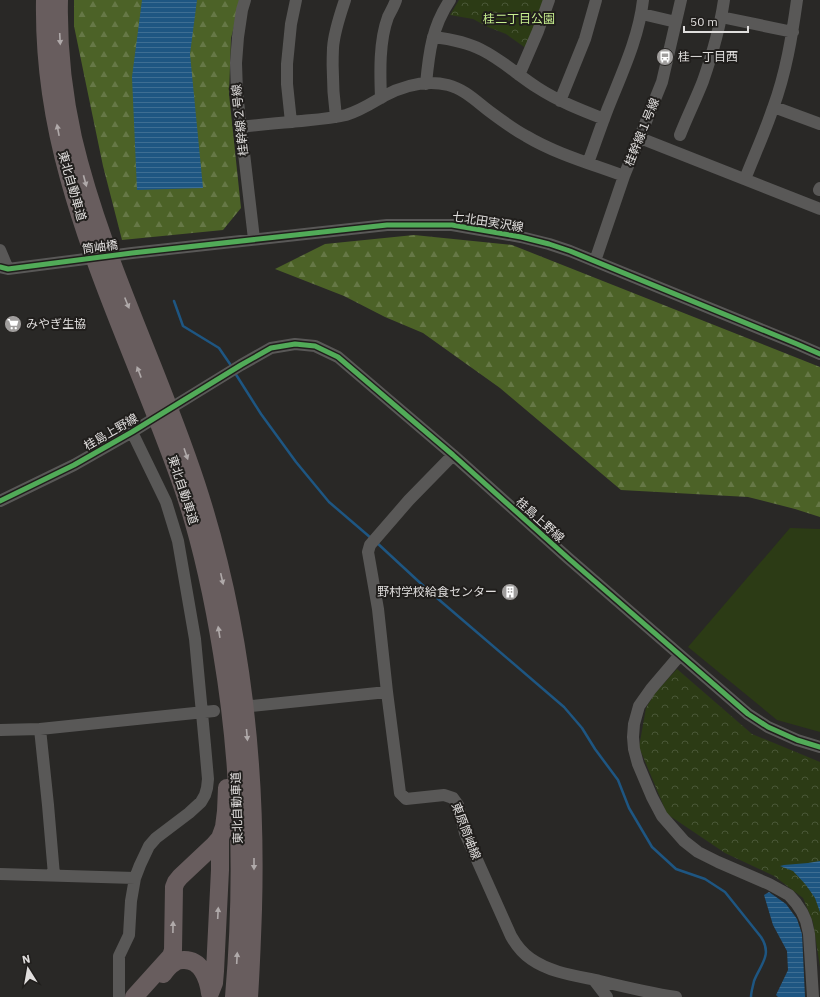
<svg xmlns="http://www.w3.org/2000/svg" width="820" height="997" font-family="'IBM Plex Sans','Noto Sans JP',sans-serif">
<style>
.forest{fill:url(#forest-firs)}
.park{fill:url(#park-crowns)}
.pitch{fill:#2c3b15}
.water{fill:url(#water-rules)}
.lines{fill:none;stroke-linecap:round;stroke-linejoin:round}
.stream{stroke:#1e5682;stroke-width:2.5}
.minor{stroke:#595857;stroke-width:12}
.highway{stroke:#685d5e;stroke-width:18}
.cycleway-casing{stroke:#201e1c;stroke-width:8}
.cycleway{stroke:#51ab58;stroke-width:5}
.oneway{fill:#b0aaaa}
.labels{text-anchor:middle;stroke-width:4;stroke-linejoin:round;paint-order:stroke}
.park-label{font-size:12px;fill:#c7ef8f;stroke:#201e1c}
.poi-label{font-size:12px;fill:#e0dedd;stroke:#201e1c;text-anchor:start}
.street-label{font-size:12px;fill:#e0dedd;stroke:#201e1c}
</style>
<defs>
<pattern id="forest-firs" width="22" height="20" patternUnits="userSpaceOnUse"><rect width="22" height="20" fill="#4c6227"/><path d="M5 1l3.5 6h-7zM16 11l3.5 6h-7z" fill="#667846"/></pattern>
<pattern id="park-crowns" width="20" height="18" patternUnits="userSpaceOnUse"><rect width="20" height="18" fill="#2c3b15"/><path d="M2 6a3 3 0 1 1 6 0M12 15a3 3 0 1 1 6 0" fill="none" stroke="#4a5737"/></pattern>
<pattern id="water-rules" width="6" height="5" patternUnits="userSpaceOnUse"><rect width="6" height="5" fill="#1e5682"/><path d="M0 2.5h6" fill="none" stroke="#3e6e93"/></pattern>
</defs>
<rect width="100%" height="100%" fill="#292826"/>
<path class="forest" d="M74,0h167l-10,38 -2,56 12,114 -18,22 -101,10 -19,-74 -16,-77 -13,-63z
M414,235l98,10 308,122v150l-25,-8 -47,-12 -127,-7 -121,-102 -77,-55 -38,-16 -41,-21 -69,-27 50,-25z"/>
<path class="park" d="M459,0h87l-19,49 -21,-15 -18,-7 -15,-8 -23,-4z
M677,669l75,65 68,28v205l-7,-45 -10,-24 -29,-22 -49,-23 -58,-39 -28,-67 7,-39 9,-15z"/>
<path class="pitch" d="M790,528l30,1v203l-43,-12 -89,-73z"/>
<path class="water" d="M142,0h55l-7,54 13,134 -66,2 -5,-113z
M820,861v51l-5,-14 -9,-13 -13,-14 -13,-5 4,-1 24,-2z
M769,892l17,12 11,15 5,15 3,63h-27l-2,-2 12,-25 -1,-19 -14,-26 -9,-30z"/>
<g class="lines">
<path class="stream" d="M174,301l9,25 36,22 13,19
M235,373l26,41 35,48 33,40 42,36
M376,542l54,50 134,115 18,21 13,21 23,31 11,28 23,39 24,22 29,10 20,13 36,45c12,18 -1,28 -7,44 -1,5 -3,11 -3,16"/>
<path class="minor" d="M245,0l-3,10 -4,27 -2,26 1,30 17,146
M642,14l34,8
M721,17l72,15
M433,37c17,2 34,5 49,13 20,10 37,26 56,38 20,13 43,22 66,31
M519,75l19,-44 11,-31
M426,84c3,-32 6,-57 24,-84
M381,98c-1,-25 -2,-57 7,-81 3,-6 6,-11 8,-17
M560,101l25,-62 11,-39
M774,107l46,17
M336,117c-3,-23 -4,-46 -3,-69 1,-16 7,-33 12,-48
M291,122l-4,-38v-20l4,-40 5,-24
M241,127c17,-2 34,-4 51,-5 18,-2 37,-3 54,-7 14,-4 26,-12 38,-19 19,-10 42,-16 64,-11 16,4 28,16 41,26 12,9 24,18 37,25 30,18 66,28 98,40
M680,135c7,-18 16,-36 23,-54 9,-26 17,-53 21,-81
M640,138l180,71
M588,163c7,-19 13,-37 20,-55 14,-35 31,-71 35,-108
M745,179c9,-23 20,-47 28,-71 13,-35 19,-72 24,-108
M819,190l1,-2
M0,250l8,19
M595,261l29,-85 38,-94 19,-82
M0,267l8,2 124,-16 255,-28h65l69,12 28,7 21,7 227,93 23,10
M453,455l-44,45 -39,45 -2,7 10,57 9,83 13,101 6,6 38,-4 9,3 5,7 7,28 46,103c5,9 11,17 20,23 20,14 46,17 69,22 25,6 50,12 76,16
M0,501l74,-36 58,-33 109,-67 30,-17 24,-4 20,2 23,11 115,98 115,103 180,156 20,13 29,13 23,7
M680,655l-29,34 -12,17 -5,18 -1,13 1,12 4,15 14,33 10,19 22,25 14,11 20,10 51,22 11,6 9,5 7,8 6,9 4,9 3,13 4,63
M251,706l136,-14
M40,729l8,76 6,70
M0,730l40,-1 174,-18
M0,874l135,4
M594,980l13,17
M119,997v-41l10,-21 2,-34 4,-23 5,-13 9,-19 7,-8 33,-25 12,-11 4,-7 2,-7 1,-9 -3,-34 -10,-106 -17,-98 -12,-39 -34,-70"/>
<path class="highway" d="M45,0c-1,59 8,121 24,178 29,106 78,206 114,310 18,53 30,109 39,165 19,113 22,229 12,344
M59,0c-1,46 4,93 14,138 28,119 85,229 123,345 45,137 61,282 57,426 -1,30 -2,59 -4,88
M163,974c3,-4 7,-9 11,-11 2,-2 6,-3 9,-3 18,-1 25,18 27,33
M210,993l4,-10 1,-12 5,-101v-32
M134,997l37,-41 2,-6 1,-63 2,-5 4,-5 34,-32 6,-7 4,-11 2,-16 1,-23"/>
<g class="cycleway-casing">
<path id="cycleway" d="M0,267l8,2 124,-16 255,-28h65l69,12 28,7 21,7 227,93 23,10
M0,501l74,-36 58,-33 109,-67 30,-17 24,-4 20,2 23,11 115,98 115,103 180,156 20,13 29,13 23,7"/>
</g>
<use href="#cycleway" class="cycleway"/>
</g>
<defs><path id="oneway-solid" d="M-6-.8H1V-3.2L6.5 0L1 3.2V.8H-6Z"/></defs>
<g class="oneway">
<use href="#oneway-solid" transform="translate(60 39) rotate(87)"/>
<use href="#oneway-solid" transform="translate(58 130) rotate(-101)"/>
<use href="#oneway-solid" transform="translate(85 181) rotate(75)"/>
<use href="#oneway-solid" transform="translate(127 303) rotate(68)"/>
<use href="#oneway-solid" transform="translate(139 372) rotate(-111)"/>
<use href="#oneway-solid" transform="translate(186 454) rotate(71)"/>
<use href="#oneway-solid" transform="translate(222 579) rotate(77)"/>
<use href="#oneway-solid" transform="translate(219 632) rotate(-99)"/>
<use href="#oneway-solid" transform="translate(247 735) rotate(85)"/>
<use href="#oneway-solid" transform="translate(254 864) rotate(90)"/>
<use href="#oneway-solid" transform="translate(218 913) rotate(-87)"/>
<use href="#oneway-solid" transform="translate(173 927) rotate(-89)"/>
<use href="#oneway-solid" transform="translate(237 958) rotate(-87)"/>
</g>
<defs>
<g id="bus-disc" transform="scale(0.9)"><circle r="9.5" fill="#a09e9d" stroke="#201e1c"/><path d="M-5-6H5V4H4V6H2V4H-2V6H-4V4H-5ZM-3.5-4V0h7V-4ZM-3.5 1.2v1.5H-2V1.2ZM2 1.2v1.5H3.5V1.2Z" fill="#fff"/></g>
<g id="supermarket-disc" transform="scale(0.9)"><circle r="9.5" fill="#a09e9d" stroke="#201e1c"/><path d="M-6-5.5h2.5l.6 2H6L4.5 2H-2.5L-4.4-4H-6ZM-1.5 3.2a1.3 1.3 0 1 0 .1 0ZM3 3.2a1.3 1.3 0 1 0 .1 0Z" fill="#fff"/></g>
<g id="building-disc" transform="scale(0.9)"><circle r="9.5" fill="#a09e9d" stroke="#201e1c"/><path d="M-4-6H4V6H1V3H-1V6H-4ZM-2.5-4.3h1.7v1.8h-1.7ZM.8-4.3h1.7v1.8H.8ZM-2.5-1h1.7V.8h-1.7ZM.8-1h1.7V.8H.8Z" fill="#fff"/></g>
</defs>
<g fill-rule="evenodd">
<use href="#bus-disc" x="665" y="57"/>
<use href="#supermarket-disc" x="13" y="324"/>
<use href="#building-disc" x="510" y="592"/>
</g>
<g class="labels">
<g class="park-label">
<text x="519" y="23">桂二丁目公園</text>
</g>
<g class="poi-label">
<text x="678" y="61">桂一丁目西</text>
<text x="26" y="328">みやぎ生協</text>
<text x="497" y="596" text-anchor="end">野村学校給食センター</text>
</g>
<g class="street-label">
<text transform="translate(240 120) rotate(-96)" y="4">桂幹線２号線</text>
<text transform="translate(642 132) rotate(-68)" y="4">桂幹線１号線</text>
<text transform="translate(72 186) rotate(74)" y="4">東北自動車道</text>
<text transform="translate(488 222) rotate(9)" y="4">七北田実沢線</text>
<text transform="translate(100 247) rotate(-8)" y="4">筒岫橋</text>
<text transform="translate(111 432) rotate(-30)" y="4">桂島上野線</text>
<text transform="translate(183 490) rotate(72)" y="4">東北自動車道</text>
<text transform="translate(540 520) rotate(42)" y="4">桂島上野線</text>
<text transform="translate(237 808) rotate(-92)" y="4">東北自動車道</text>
<text transform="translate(466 831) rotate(69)" y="4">東原筒岫線</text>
</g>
</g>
<g transform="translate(28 969) rotate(349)" stroke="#201e1c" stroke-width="3" paint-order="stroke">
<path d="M0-3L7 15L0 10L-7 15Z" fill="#e0dedd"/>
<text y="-6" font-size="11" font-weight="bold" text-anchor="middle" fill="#e0dedd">N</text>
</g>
<path d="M684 26v6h64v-6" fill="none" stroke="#e0dedd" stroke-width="2"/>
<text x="690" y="26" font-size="12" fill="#e0dedd" stroke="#201e1c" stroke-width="3" paint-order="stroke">50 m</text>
</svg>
